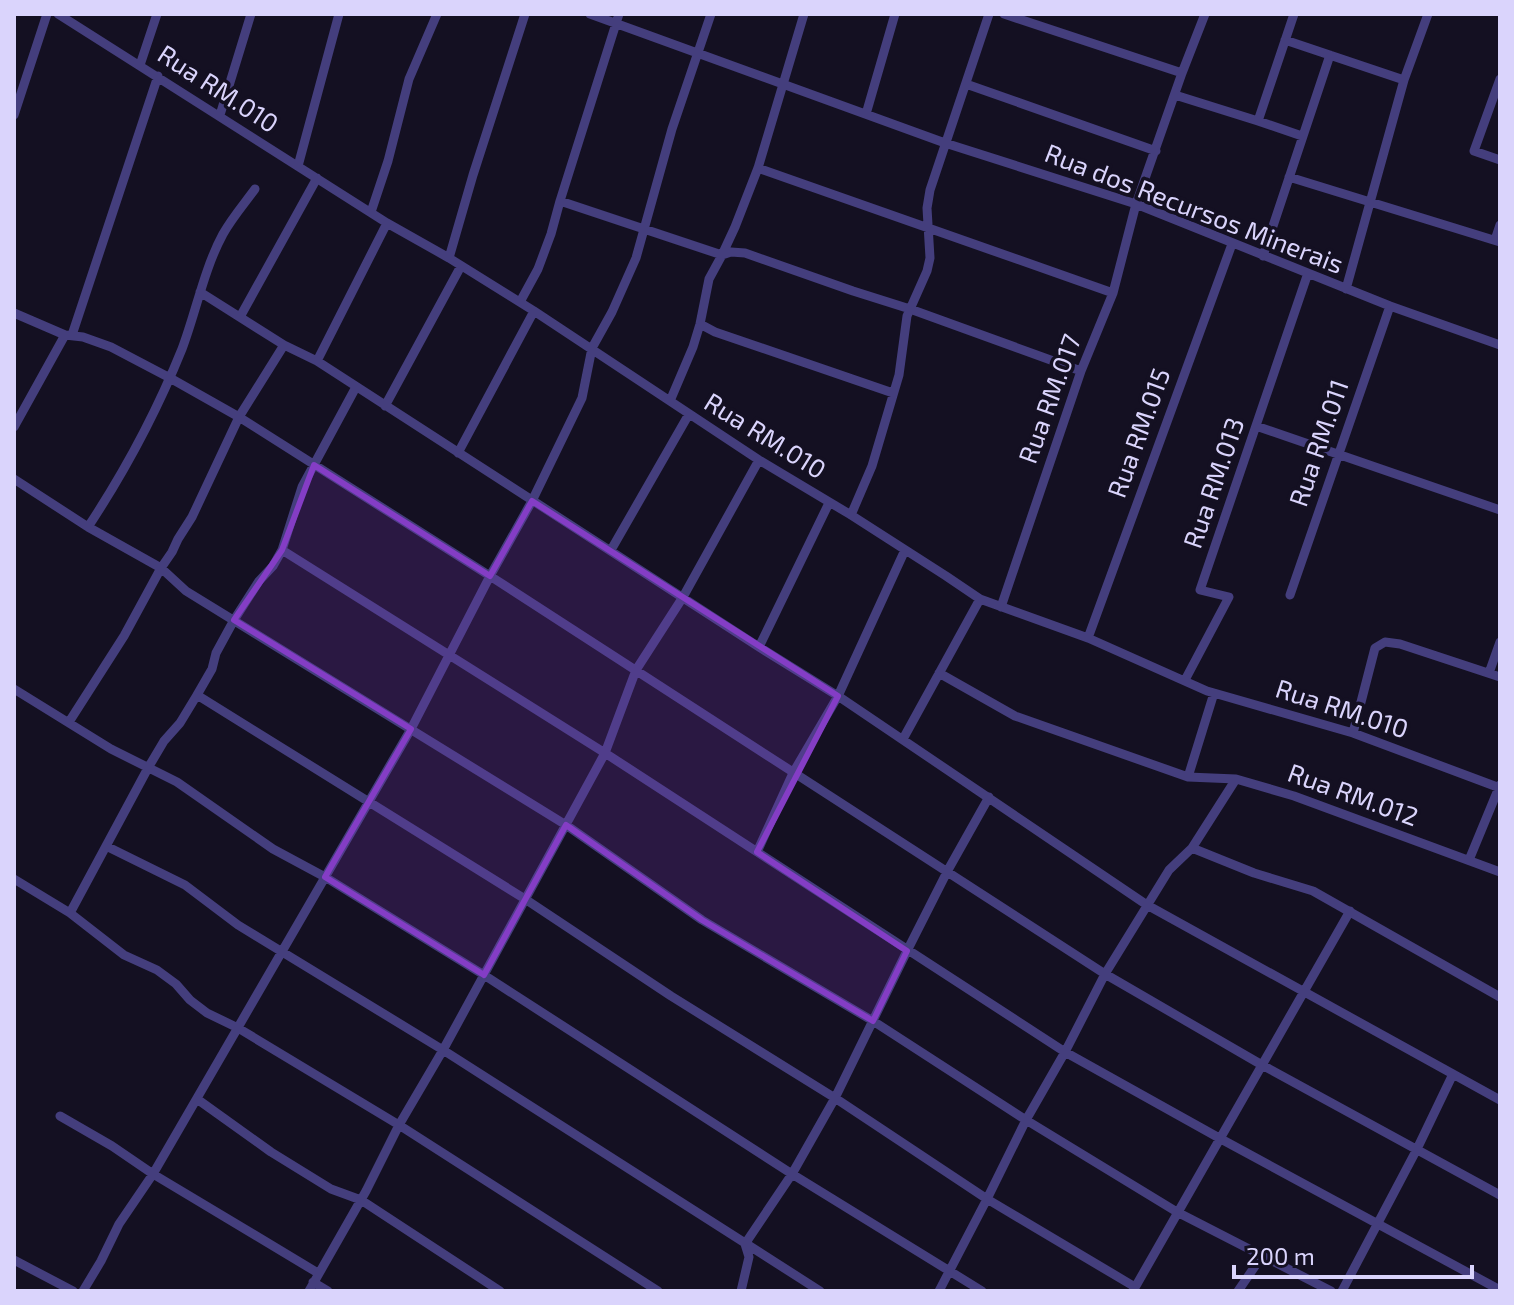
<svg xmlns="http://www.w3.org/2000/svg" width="1514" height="1305" font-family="'Exo 2',sans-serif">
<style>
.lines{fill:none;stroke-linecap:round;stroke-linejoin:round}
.street{stroke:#443e7d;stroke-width:9}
.marked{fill:#843dc5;fill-opacity:0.2;stroke:#843dc5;stroke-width:6;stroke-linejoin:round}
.labels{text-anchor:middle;stroke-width:7;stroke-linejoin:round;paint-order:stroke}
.street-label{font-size:26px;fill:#dad4fc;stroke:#141022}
</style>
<rect width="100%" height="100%" fill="#141022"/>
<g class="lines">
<path class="street" d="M58,14l329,209 62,35 85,53 225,149 92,55 95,61 34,23 108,39 119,53 146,42 147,55
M590,14l355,129 191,61 254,102 110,39
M1004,14l178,59
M1294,14l-36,107 44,15
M1285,40l119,40
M140,65l17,-51
M1500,79l-26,72 26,9
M966,84l190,67
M1175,95l83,26
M866,114l29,-100
M14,115l33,-101
M220,115l31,-101
M298,166l41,-152
M758,168l355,125
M1289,177l211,65
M560,201l162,54 9,-3 14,1 108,38 57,18 171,62
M371,212l17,-51 21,-82 28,-65
M1495,240l5,-15
M1263,256l67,-201
M449,258l24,-83 52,-161
M1346,289l58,-209 24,-66
M200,292l84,53 33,16 442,286 79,49 309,209 353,195
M520,302l18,-33 13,-35 9,-33 59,-187
M14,313l51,22 -51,92
M240,317l77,-139
M700,324l15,8 178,61
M65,335l18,2 28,10 59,31 69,39 251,159 615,398 157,91 238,130
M72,335l86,-259
M317,361l70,-138
M670,401l23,-54 7,-23 9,-45 13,-24 13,-28 23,-59 46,-154
M385,406l76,-140
M1256,426l244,84
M458,453l76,-142
M14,479l74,48 73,41 25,23 380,234 136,95 171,101 153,99 151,92 154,79
M851,515l21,-49 27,-91 8,-59 20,-45 3,-13 -3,-50 3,-18 59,-176
M88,527c37,-56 69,-116 94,-178 14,-37 22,-80 41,-115 9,-16 21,-30 32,-45
M282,550l323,203 460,299 156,87 279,151
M611,550l78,-136
M1290,595l100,-289
M1001,607l80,-236 32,-78 23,-89 46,-131 23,-59
M1088,638l144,-394
M759,647l70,-144
M939,673l76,43 173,61 48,2 58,17 206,76
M1489,673l11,-31
M1185,680l44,-83 -29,-7 108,-317
M14,689l97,60 66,33 96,67 52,28 159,98 308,199 190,117
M197,695l328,204 146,97 164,102 152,101 148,88
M69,722l55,-86 37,-68 11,-16 6,-13 14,-22 47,-100 45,-72
M1353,733l22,-85 10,-6 15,2 100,33
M903,739l77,-140
M1188,777l26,-84
M106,846l79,39 53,40 205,125 377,241
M1192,848l62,25 59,18 187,106
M757,852l36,-79 45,-77 67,-146
M1469,860l31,-75
M14,879l56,34 54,42 33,15 19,14 14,16 17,13 31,15 161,97 259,166
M70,913l78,-145 16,-27 16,-18 17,-28 15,-26 4,-16 18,-33 25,-39 14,-15 9,-16 20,-63 54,-100
M197,1099l74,53 60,37 30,11 139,91
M60,1116l52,30 41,28 165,99
M14,1260l59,31
M313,1282l15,9
M83,1291l18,-30 18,-37 34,-50 258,-445 79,-153 42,-75 50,-103 10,-50 20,-36 24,-54 36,-129 39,-115
M309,1291l57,-100 33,-66 44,-75 162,-297 31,-83 47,-73 76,-137
M741,1291l8,-34 -4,-13 47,-70 43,-76 72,-147 41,-81 41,-73
M939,1291l48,-92 39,-79 39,-68 40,-78 64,-104 23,-22 44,-69
M1133,1291l217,-380
M1238,1291l24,-35
M1342,1291l75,-142 36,-75"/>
</g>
<path class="marked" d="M314,465l176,111 42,-75 306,195 -81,156 150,99 -34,70 -171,-101 -136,-95 -82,150 -159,-98 86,-148 -177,-109 48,-70z"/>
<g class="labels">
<g class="street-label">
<text transform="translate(218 89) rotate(33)" y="9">Rua RM.010</text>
<text transform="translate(1194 209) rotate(21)" y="9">Rua dos Recursos Minerais</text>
<text transform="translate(1050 399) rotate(-70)" y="9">Rua RM.017</text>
<text transform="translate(1139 433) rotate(-70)" y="9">Rua RM.015</text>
<text transform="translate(765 436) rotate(32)" y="9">Rua RM.010</text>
<text transform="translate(1319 443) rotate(-71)" y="9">Rua RM.011</text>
<text transform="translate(1214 483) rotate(-71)" y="9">Rua RM.013</text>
<text transform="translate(1342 709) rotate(18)" y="9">Rua RM.010</text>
<text transform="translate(1353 795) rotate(20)" y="9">Rua RM.012</text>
</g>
</g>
<rect width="1514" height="1305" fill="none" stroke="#dad4fc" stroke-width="32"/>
<path d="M1234 1265v12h238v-12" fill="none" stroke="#dad4fc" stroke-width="4"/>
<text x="1246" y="1265" font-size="24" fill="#dad4fc" stroke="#141022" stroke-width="6" paint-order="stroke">200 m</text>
</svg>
